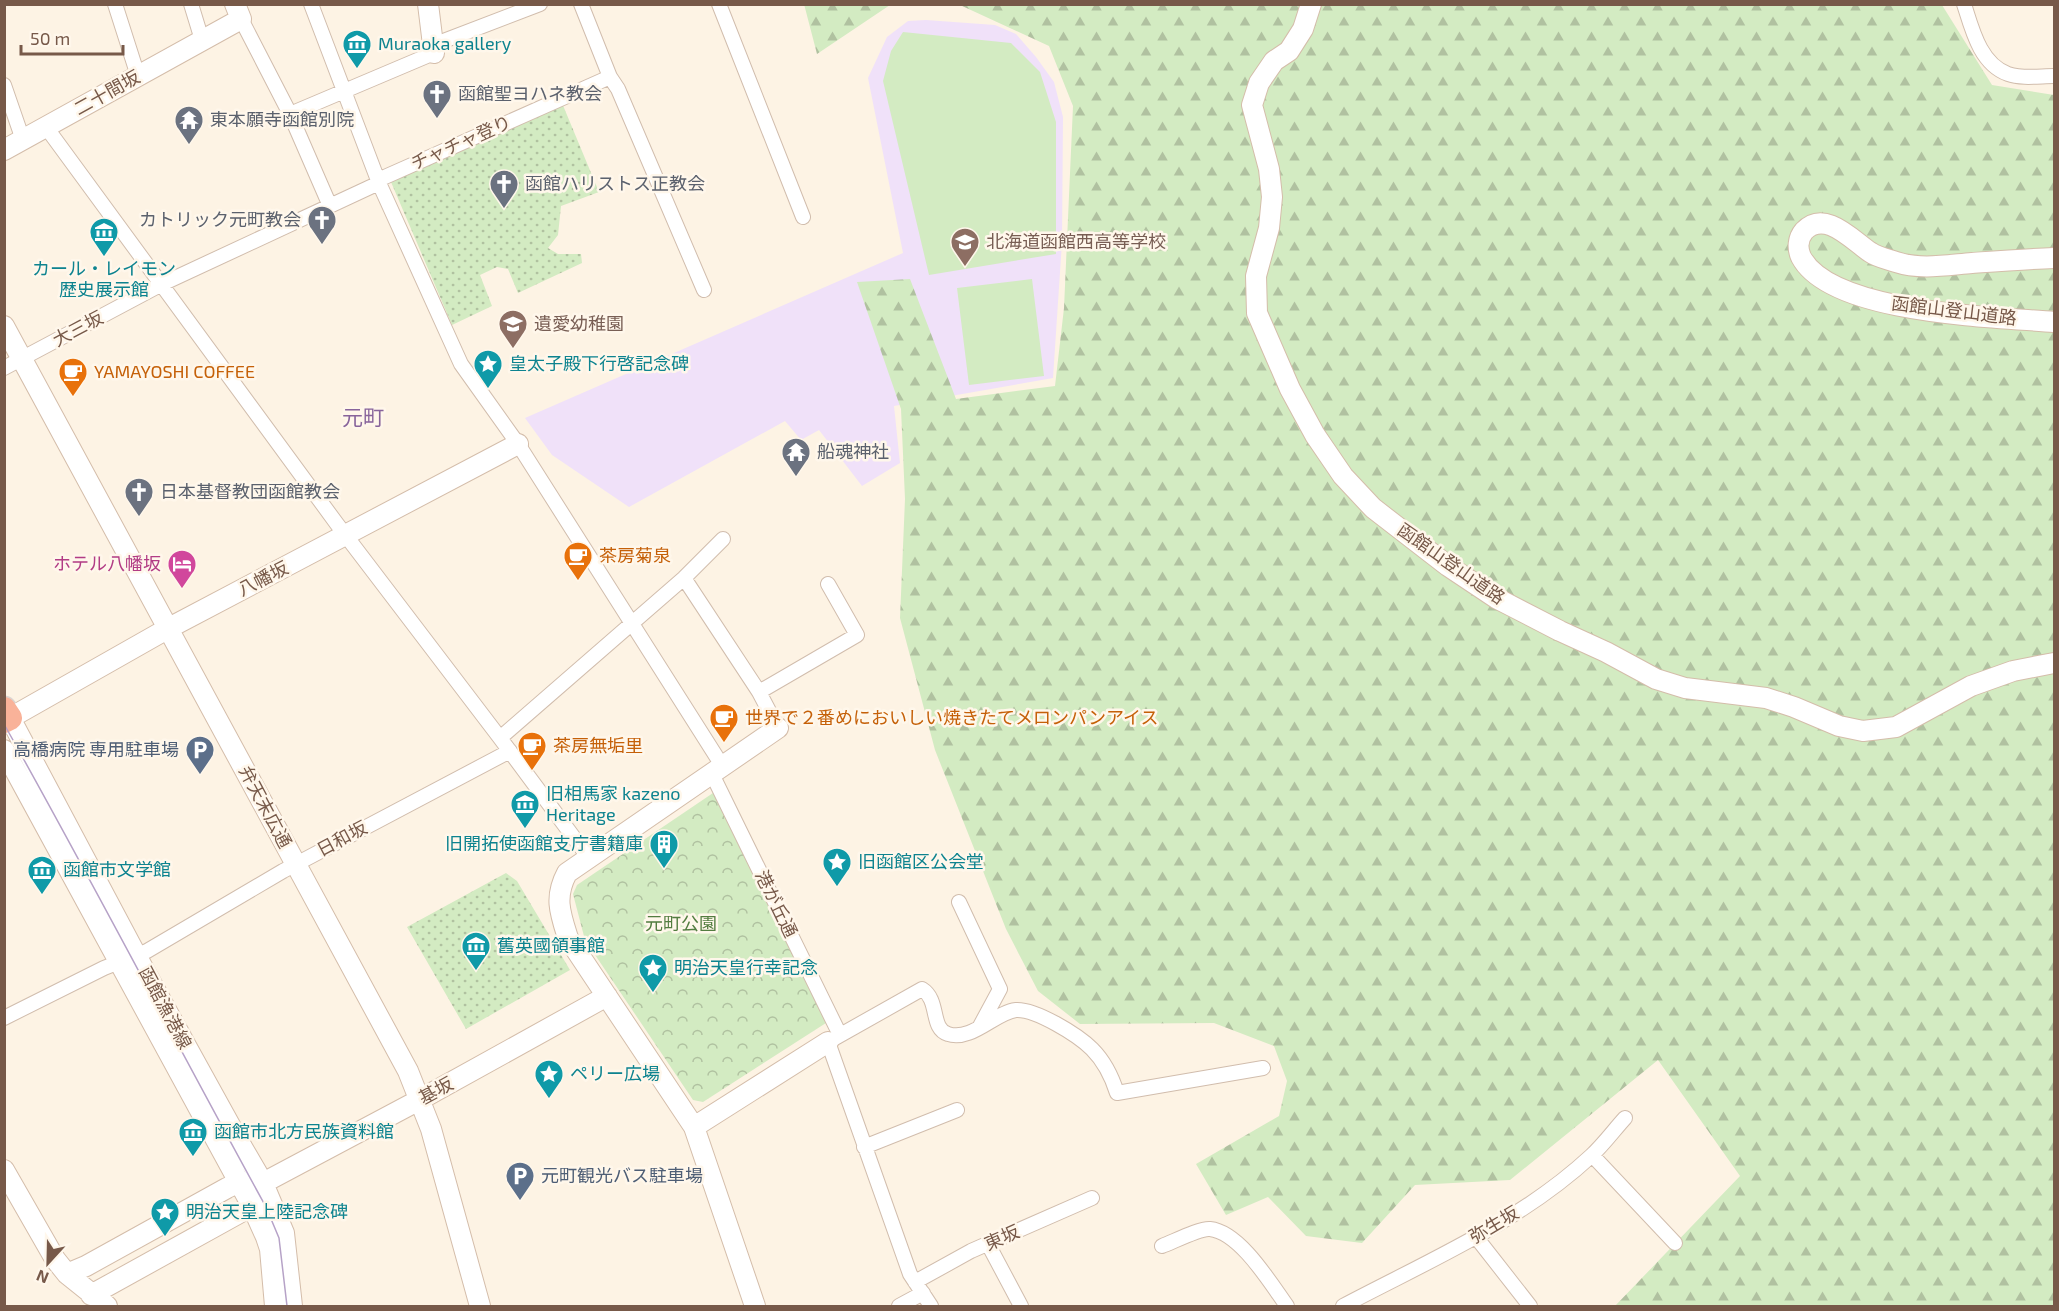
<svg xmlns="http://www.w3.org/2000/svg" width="2059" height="1311" font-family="'Exo 2','Noto Sans JP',sans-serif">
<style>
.education{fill:#f0e1f9}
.forest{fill:url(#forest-firs)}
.park{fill:url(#park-crowns)}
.garden{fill:url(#garden-dots)}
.pitch{fill:#d3ebc2}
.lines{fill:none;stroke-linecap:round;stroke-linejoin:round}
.street-casing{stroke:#d1bdad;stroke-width:16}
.secondary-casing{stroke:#d4bdaa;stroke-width:22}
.highway-casing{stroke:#dcd4d0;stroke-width:27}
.street{stroke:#fff;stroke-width:14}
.secondary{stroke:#fff;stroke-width:20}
.highway{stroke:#f9b299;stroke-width:24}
.tram{stroke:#b6a2c7;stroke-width:1.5}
.labels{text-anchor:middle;stroke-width:5;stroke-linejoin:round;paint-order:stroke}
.culture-label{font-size:18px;fill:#0d838f;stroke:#fff7eb;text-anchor:start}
.street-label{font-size:18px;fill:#775949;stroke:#fff7eb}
.worship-label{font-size:18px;fill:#5b616d;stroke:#fff7eb;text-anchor:start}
.education-label{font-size:18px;fill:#785e54;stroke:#fff7eb;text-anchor:start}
.food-label{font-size:18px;fill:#c56008;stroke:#fff7eb;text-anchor:start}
.hotel-label{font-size:18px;fill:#b23c85;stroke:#fff7eb;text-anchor:end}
.service-label{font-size:18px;fill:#4e5e75;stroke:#fff7eb;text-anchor:end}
.park-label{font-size:18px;fill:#537d40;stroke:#fff7eb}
.quarter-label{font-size:21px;fill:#88649b;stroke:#fff7eb}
</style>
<defs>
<pattern id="forest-firs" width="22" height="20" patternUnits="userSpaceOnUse" patternTransform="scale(1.5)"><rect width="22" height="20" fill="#d3ebc2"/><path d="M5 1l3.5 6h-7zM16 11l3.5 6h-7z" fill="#b0c1a0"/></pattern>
<pattern id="park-crowns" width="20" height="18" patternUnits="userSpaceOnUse" patternTransform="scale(1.5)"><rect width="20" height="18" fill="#d3ebc2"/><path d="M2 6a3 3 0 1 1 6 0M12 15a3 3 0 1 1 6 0" fill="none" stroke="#b0c1a0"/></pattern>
<pattern id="garden-dots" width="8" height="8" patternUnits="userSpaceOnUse" patternTransform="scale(1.5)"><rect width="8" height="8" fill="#d3ebc2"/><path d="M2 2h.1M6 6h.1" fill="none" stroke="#b0c1a0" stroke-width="1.8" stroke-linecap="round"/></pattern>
</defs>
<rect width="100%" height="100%" fill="#fdf3e4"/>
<path class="education" d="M926,20l69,5 21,9 20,23 18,25 9,35 -1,125 -9,136 -159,28 6,57 -38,23 -43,-56 -18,10 -16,-19 -156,86 -77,-52 -27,-37 378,-165 -35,-175 19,-41 21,-16z"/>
<path class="forest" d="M804,4h86v1l-73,49z
M960,5h982l50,80 62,10v1211h-439l125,-130 -82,-116 -148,120 -95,5 -53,58 -56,-7 -38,-39 -42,18 -30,-51 83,-48 8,-35 -13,-35 -60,-23 -134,1 -42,-33 -32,-62 -71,-179 -35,-132 5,-119 -4,-90 -44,-127 53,-3 46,120 99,-13 9,-78 9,-202 -24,-60z"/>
<path class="park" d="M713,793l82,161 31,69 -123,79 -10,-2 -108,-160 -12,-46 4,-9z"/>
<path class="garden" d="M562,103l37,89 -38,14 -3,29 -10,13 10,6h23l1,9 -64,30 -10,-24 -11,-2 -17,8 12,31 -40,19 -61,-143z
M506,873l11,8 53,89 -104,59 -59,-102z"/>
<path class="pitch" d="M903,32l108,11 29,29 16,50v132l-127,21 -46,-194 8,-30z
M1032,279l12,97 -75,9 -12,-97z"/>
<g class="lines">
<g class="street-casing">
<path id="street" d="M115,4l23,72
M191,4l11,36
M311,4l68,179 82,181 57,80 205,323
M581,4l29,73 8,12 86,201
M719,4l84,213
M1964,4c8,25 16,60 44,70 14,5 32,2 46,2
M241,19l49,95 40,92
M433,45l107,-41
M4,85l19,55
M290,114l144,-61
M46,127l291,397 163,214 89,120
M378,180l232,-103
M4,368l158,-84 217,-101
M684,578l75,114 19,36
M759,692l98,-57 -29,-51
M500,738l184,-160 39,-39
M712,774l128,261
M959,902l41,87 -21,39
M4,1018l100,-50 43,-17 136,-80 227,-120
M864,1147l93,-37
M1592,1155l83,88
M1476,1237l54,69
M988,1244l33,62
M1162,1246c11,-4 38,-18 48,-17 30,3 61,55 77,77
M915,1282l56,-31 121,-53
M899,1306l24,-13
M931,1306l-21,-32 -82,-232 94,-53c18,11 8,40 26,45 23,8 48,-22 68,-24 20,-1 62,25 76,39 12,12 20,28 25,44l146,-25
M1343,1306c85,-45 177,-84 248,-150 13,-12 23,-26 34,-38"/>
</g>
<g class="secondary-casing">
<path id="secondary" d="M428,4l6,49
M1311,4l-8,25 -14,22 -15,10 -15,22 -7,22 17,64 3,28 -3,31 -13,48 1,37 33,76 25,46 28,41 30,32 75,58 48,32 64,33 46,21 50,27 29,9 81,10 28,9 45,19 24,5 33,-4 75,-41 42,-15 41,-8
M4,150l237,-131 -6,-15
M2054,258c-27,1 -54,3 -82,5 -25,2 -52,7 -76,-1 -9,-3 -19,-5 -26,-10 -18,-12 -45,-43 -66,-21 -6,7 -7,17 -3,26 30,57 195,60 253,65
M4,326l404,745 23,58 49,177
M778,728l-211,145c-13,24 -7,40 1,65l126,189 134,-85
M4,750l248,456 14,31 4,12 5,57
M694,1127l61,179
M4,1170l51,89 12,15 40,32
M67,1274l19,-8 141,-78 12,-6 24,1 158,-84 186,-103
M91,1295l161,-89 4,-10
M292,1306l-8,-73 -21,-50 -21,-36 -99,-179 -133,-250 157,-89 351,-185"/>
</g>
<g class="highway-casing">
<path id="highway" d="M4,709l6,9 -6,3"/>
</g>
<use href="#street" class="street"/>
<use href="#secondary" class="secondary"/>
<use href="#highway" class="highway"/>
<path class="tram" d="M4,724c90,160 174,323 262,483l13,31 8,68"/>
</g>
<defs>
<g id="museum-pin" transform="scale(1.5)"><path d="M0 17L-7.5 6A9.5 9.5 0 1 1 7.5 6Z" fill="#0f9aa8" stroke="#fff7eb"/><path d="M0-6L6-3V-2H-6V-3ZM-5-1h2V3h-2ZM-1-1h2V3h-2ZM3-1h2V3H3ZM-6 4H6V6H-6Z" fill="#fff"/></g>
<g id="church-pin" transform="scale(1.5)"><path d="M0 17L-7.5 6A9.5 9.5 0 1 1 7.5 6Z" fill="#6b7280" stroke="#fff7eb"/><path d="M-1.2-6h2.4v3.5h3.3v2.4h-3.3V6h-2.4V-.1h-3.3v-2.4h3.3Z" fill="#fff"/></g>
<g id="temple-pin" transform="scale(1.5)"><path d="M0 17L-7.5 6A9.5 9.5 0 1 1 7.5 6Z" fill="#6b7280" stroke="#fff7eb"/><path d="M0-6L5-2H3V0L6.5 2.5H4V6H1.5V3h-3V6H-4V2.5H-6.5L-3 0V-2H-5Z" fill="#fff"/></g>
<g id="school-pin" transform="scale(1.5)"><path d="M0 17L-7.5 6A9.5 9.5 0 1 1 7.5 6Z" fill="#8d6e63" stroke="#fff7eb"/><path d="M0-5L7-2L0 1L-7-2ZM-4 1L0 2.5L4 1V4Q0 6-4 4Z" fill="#fff"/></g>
<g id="sight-pin" transform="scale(1.5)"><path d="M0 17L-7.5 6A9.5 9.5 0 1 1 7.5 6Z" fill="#0f9aa8" stroke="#fff7eb"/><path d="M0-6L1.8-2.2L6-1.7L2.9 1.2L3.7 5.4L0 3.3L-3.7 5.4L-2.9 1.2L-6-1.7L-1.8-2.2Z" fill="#fff"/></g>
<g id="cafe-pin" transform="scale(1.5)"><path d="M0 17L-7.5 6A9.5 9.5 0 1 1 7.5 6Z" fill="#e8710a" stroke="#fff7eb"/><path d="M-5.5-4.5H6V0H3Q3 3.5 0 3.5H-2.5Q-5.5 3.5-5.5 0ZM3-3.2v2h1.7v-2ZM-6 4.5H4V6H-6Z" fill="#fff"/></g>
<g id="hotel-pin" transform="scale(1.5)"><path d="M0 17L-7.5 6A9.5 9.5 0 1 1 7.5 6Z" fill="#d1479c" stroke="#fff7eb"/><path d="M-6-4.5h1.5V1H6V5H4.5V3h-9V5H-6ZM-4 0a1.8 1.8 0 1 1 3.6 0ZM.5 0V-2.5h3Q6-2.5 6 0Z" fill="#fff"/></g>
<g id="parking-pin" transform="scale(1.5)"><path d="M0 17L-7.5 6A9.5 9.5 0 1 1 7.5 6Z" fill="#5c6f8a" stroke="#fff7eb"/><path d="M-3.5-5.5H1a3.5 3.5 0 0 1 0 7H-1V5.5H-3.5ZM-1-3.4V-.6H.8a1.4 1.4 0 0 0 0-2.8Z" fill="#fff"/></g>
<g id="building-pin" transform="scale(1.5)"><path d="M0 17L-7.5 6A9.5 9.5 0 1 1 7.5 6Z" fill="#0f9aa8" stroke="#fff7eb"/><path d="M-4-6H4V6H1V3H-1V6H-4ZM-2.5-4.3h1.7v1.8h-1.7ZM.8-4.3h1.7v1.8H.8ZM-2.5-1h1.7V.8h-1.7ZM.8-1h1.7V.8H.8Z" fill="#fff"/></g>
</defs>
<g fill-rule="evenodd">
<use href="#museum-pin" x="357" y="44"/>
<use href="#church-pin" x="437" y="94"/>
<use href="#temple-pin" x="189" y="120"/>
<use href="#church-pin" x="504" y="184"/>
<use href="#church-pin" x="322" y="220"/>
<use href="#museum-pin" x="104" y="232"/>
<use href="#school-pin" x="965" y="242"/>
<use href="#school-pin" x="513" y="324"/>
<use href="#sight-pin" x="488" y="364"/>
<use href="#cafe-pin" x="73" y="372"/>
<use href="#temple-pin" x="796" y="452"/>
<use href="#church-pin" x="139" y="492"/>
<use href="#cafe-pin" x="578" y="556"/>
<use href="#hotel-pin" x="182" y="564"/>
<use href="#cafe-pin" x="724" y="718"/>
<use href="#cafe-pin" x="532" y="746"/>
<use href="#parking-pin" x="200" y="750"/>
<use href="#museum-pin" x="525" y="804"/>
<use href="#building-pin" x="664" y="844"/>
<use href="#sight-pin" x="837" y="862"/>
<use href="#museum-pin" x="42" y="870"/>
<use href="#museum-pin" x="476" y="946"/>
<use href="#sight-pin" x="653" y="968"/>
<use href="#sight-pin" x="549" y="1074"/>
<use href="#museum-pin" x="193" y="1132"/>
<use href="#parking-pin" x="520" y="1176"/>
<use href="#sight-pin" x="165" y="1212"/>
</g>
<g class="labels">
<g class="culture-label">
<text x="378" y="50">Muraoka gallery</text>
<text x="104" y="275" text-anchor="middle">カール・レイモン<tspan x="104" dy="21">歴史展示館</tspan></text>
<text x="509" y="370">皇太子殿下行啓記念碑</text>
<text x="546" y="800">旧相馬家 kazeno<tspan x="546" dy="21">Heritage</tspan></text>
<text x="643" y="850" text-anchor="end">旧開拓使函館支庁書籍庫</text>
<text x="858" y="868">旧函館区公会堂</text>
<text x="63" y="876">函館市文学館</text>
<text x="497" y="952">舊英國領事館</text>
<text x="674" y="974">明治天皇行幸記念</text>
<text x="570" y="1080">ペリー広場</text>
<text x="214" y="1138">函館市北方民族資料館</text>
<text x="186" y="1218">明治天皇上陸記念碑</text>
</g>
<g class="street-label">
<text transform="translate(107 93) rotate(-29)" y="6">二十間坂</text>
<text transform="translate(461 143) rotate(-24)" y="6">チャチャ登り</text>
<text transform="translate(1954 311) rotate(7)" y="6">函館山登山道路</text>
<text transform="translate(78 329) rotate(-28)" y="6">大三坂</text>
<text transform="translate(1451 564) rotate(35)" y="6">函館山登山道路</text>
<text transform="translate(263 579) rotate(-27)" y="6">八幡坂</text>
<text transform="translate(265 807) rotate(62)" y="6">弁天末広通</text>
<text transform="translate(342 839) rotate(-28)" y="6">日和坂</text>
<text transform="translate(776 904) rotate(64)" y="6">港が丘通</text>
<text transform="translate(165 1008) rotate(62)" y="6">函館漁港線</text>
<text transform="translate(436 1091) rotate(-29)" y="6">基坂</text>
<text transform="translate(1494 1225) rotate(-31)" y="6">弥生坂</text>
<text transform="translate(1002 1238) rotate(-24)" y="6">東坂</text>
</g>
<g class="worship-label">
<text x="458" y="100">函館聖ヨハネ教会</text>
<text x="210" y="126">東本願寺函館別院</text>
<text x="525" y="190">函館ハリストス正教会</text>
<text x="301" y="226" text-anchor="end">カトリック元町教会</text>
<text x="817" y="458">船魂神社</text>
<text x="160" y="498">日本基督教団函館教会</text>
</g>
<g class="education-label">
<text x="986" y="248">北海道函館西高等学校</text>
<text x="534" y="330">遺愛幼稚園</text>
</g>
<g class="food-label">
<text x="94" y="378">YAMAYOSHI COFFEE</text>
<text x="599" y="562">茶房菊泉</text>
<text x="745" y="724">世界で２番めにおいしい焼きたてメロンパンアイス</text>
<text x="553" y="752">茶房無垢里</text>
</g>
<g class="hotel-label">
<text x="161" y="570">ホテル八幡坂</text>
</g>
<g class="service-label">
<text x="179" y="756">高橋病院 専用駐車場</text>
<text x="541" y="1182" text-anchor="start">元町観光バス駐車場</text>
</g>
<g class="park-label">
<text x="681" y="930">元町公園</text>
</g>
<g class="quarter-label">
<text x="363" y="425">元町</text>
</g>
</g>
<rect width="2059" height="1311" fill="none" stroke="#775949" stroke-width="12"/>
<g transform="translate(48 1263) rotate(202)" stroke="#fff7eb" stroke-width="4.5" paint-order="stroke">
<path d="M0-4.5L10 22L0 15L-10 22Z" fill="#775949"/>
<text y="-9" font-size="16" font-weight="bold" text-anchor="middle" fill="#775949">N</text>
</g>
<path d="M21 45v9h102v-9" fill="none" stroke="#775949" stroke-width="3"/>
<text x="30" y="45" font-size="18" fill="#775949" stroke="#fff7eb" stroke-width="4.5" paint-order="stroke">50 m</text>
</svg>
